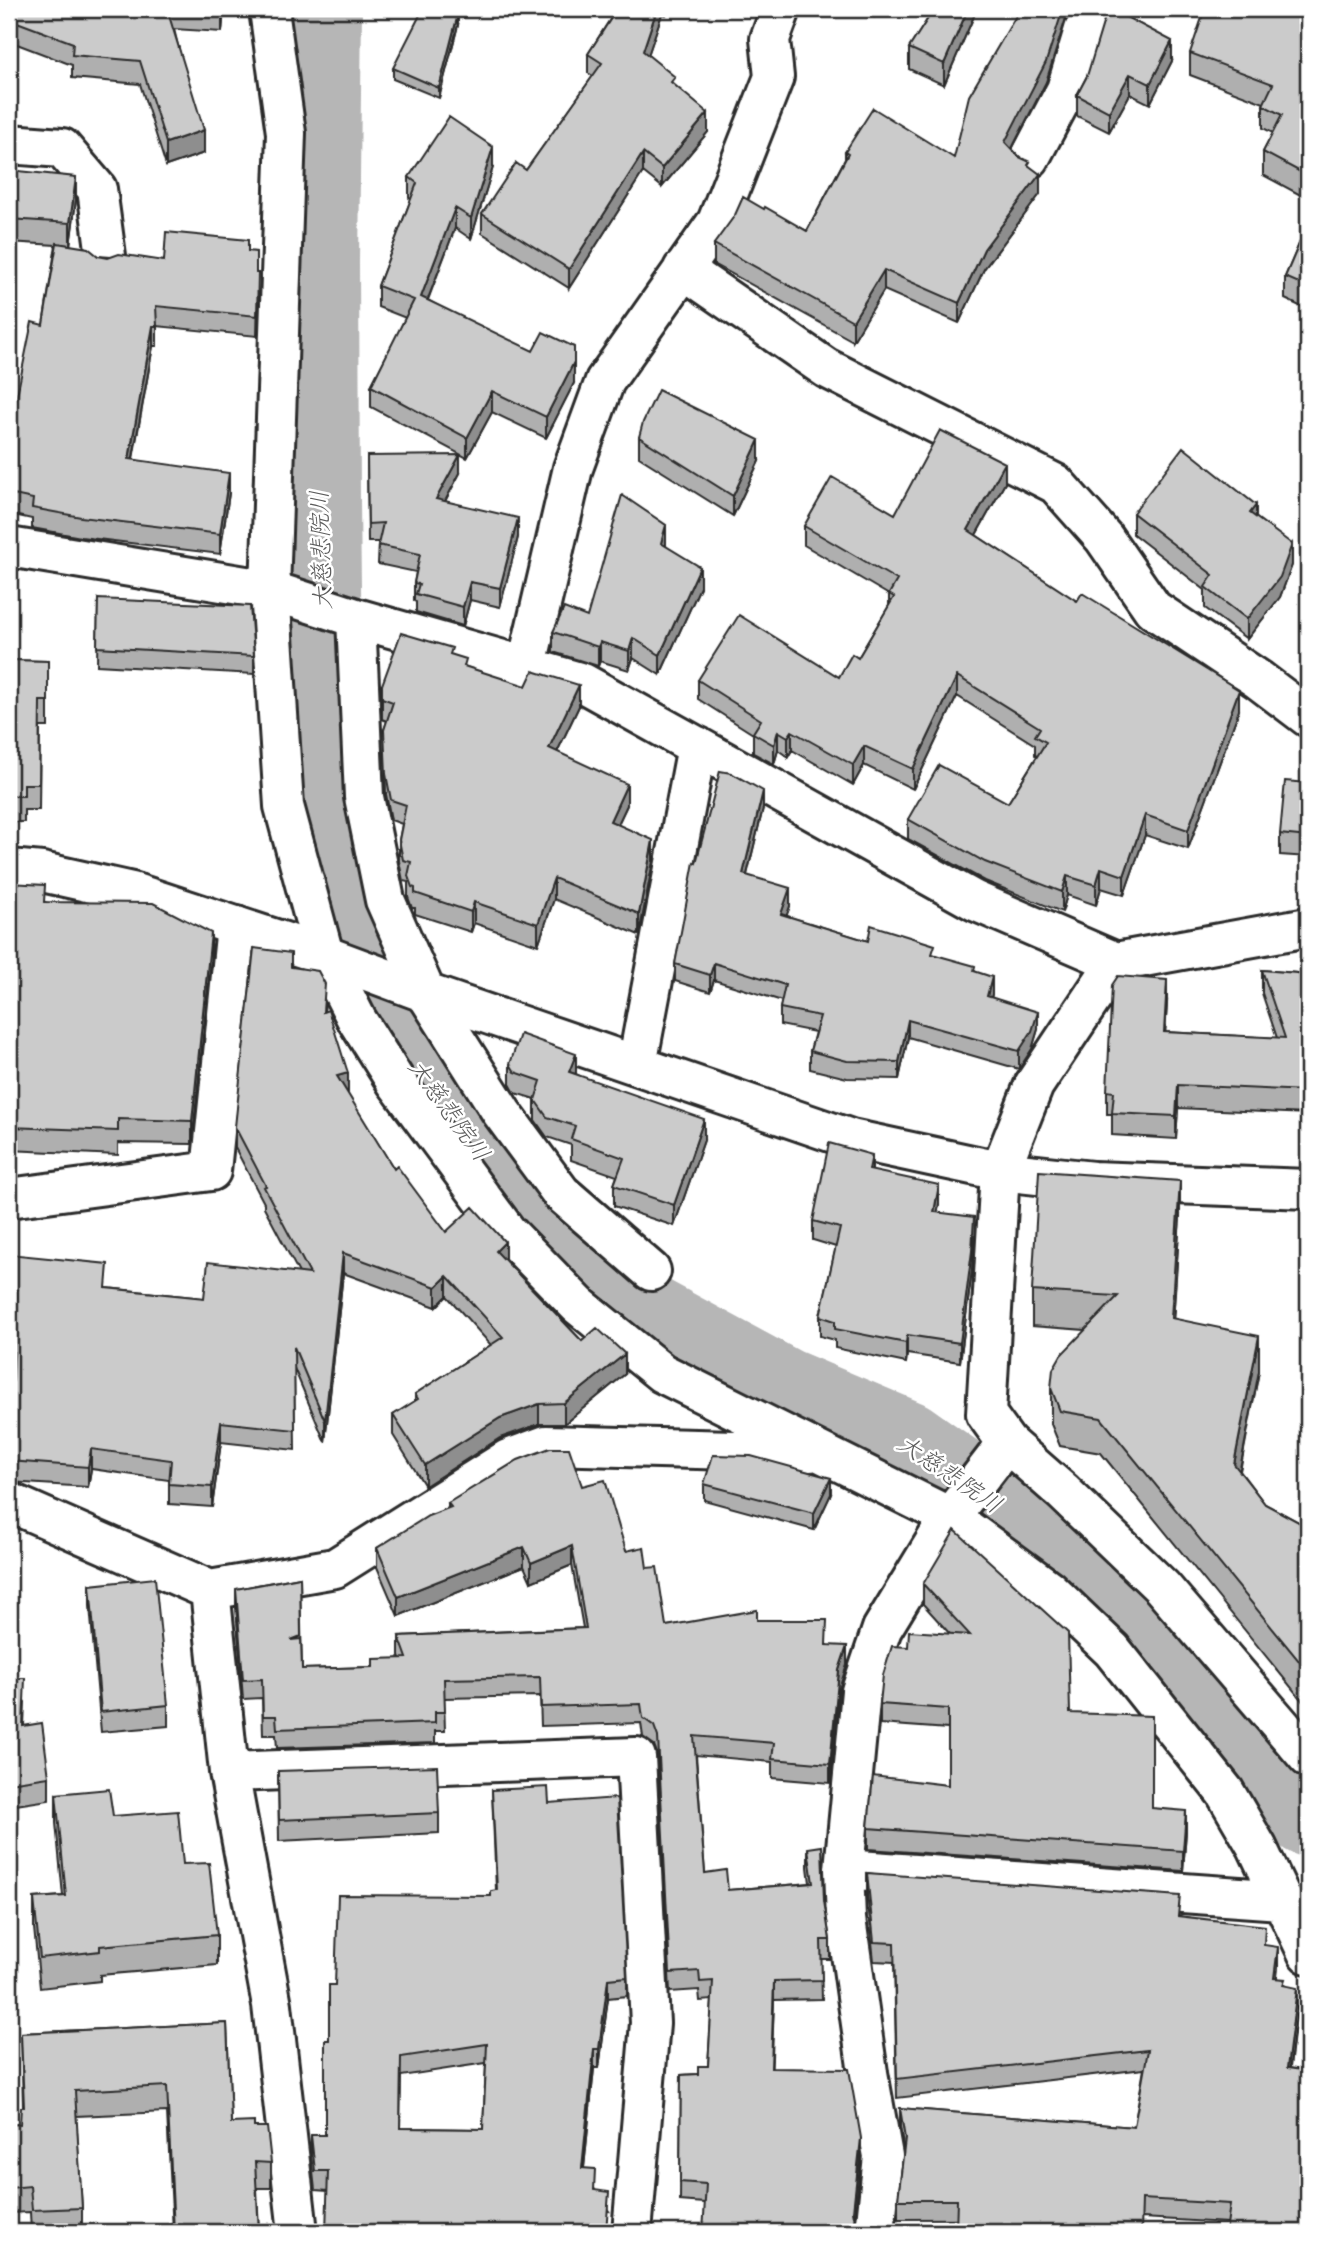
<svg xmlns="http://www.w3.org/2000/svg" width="1317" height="2241" font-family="'Indie Flower','Klee One',sans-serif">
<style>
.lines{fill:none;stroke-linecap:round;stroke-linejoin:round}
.river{stroke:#b6b6b6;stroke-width:82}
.street-casing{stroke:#2b2b2b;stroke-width:44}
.secondary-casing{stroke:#2b2b2b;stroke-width:44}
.street{stroke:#fff;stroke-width:38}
.secondary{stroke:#fff;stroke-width:38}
.wall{fill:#afafaf;stroke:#2b2b2b;stroke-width:2;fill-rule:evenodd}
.shaded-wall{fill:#8e8e8e;stroke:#2b2b2b;stroke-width:2}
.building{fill:#cbcbcb;stroke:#2b2b2b;stroke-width:2;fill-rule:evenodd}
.labels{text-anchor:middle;stroke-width:5;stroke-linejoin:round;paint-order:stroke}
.water-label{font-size:24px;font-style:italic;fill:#5c5c5c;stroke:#fff}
</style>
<rect width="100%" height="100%" fill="#fff"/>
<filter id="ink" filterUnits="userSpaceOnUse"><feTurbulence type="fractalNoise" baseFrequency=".0143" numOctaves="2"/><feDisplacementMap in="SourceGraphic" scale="14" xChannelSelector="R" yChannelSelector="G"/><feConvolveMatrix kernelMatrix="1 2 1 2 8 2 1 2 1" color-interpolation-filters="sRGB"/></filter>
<g filter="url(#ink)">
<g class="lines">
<path class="river" d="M321,9l-3,252 1,241 2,167 7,104 16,100 27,112 51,94 101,130 113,100 148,80 123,52 128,91 163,149 73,77 37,58"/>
<g class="street-casing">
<path id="street" d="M271,9l-1,8 16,116 -16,457 14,216 40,149 33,65 39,62 111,150 71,73 84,68 288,144 98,72 64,61 113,142 32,55 51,107
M9,144l53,4 35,41 9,67
M1030,158l36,-68 18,-60 15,-21
M683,269l143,99 230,116 48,54 49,71 106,71 49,37
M9,547l261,43 86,28
M526,669l47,-201 32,-87 112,-159 57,-145 -4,-38 11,-30
M1116,962l-82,123 -34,86 -14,243 21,29 56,49 99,95 146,170
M637,1065l60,-319
M9,1198l202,-27 25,-245
M651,1271l-90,-78 -59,-80 -76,-120 -41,-93 -21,-103 -8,-179 227,65 392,218 141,61 192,-35
M9,1502l201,88 125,-22 173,-109 38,-14 264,7
M210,1590l19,182 43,233 26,227
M229,1772l407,-15 14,266 -18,209
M844,1869l438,31
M875,2232l8,-76 -15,-83 -22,-154 -2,-50 17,-178 21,-62 68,-112 57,-74"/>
</g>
<g class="secondary-casing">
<path id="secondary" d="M9,869l33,3 90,20 192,63 102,38 425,146 149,32 93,10 215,8"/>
</g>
<use href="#street" class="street"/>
<use href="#secondary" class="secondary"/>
</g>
<path class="wall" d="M9,9h215l-2,23 -48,-3 30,124 -38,13 -26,-82 -68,-6v-13l-63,-24z
M598,9h72l-4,6 -4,-1 -14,41 27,31 33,46 -46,55 -19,-15 -74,116 -87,-55v-19l44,-44 67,-94 -5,-3v-19l26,-41z
M863,9h14l-3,8z
M934,9h43l-33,76 -35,-16v-21z
M1308,9v190l-45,-24v-23l10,-19 -10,-5v-23l1,-2 -74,-28v-22z
M1066,18l-20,64 -34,67 18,18 10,27 -56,75 -25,54 -75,-33 -31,51 -139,-77v-20l50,-35 43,22 38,-72v-7l109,6z
M458,25l-19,73 -46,-19v-11z
M1172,61l-22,43 -20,-10 -21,38 -32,-16v-21l10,-19z
M493,167l-22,72 -16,-11 -27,72 146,83 -28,55 -54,-26 -25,46 -96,-51v-21l35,-68 -28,-11v-21l33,-87 -2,-1v-21z
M9,170l67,30 -6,45 28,11 66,5 84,-10 8,22 2,20 -1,43 -100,-10v20h-4l-20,113 96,34 -9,61 -139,-17 -49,-9v-9l-23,-5v-80l34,-109 13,-80 -47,-3z
M1308,223v87l-23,-11v-22z
M639,437l120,24 -26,55 -94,-59z
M367,456l93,17 -15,28 73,36 -18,70 -30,-7 -7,26 -47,-14v-10l-2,-1v-18l2,-11 -38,-8 1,-22h-11z
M1005,483l-29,52 263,175 -51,139 -43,-14 -21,60 -23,-7 -5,17 -29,-10 -5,17 -77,-31 -77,-42v-20l100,-16 29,-47 -2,-1v-10l-78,-49 -44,93 -49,-24 -11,20 -61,-35 -4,7 -10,-7 -4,14 -21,-11v-19l-55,-35v-19l141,-3 19,-19 31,-52v-11l-85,-50v-19l91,-12z
M1133,513l123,5 36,47 -12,32 -33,42 -42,-31v-18l-72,-56z
M666,546l34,41 -40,88 -27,-17 -4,12 -29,-9 -2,5 -45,-14v-20l34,-15z
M98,599l156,57v18l-157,-9z
M452,655l14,12 113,39 -22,46 70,53 -9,19 35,37 -14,74 -85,-36 -16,46 -64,-22 -3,9 -56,-18v-6h-3l-4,-11v-15l-5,-1 -4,-20v-21l3,-16 -11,-4 -5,-26 -2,-64 3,-9 -5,-2v-34z
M9,660l39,1v66h-8l-1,83h-15v12h-15z
M1308,783v74l-28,-2v-21z
M763,808l-16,67 43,31 -4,10 82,25 67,14 40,16 17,23 -1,4 47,31 -6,20 -13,20 -111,-32 -9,42 -52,-1 -37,-9v-18l5,-19 -35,-7v-17l2,-7 -68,-21 -4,12 -35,-11v-17l21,-101z
M9,883l36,19 166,55 -19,187 -74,-1v12l-109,-5z
M291,967l34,38 -1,6 24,82 -1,1 47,75 52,63 59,28 77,81 43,33 -61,50h-25l-39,14 -75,48 -32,-51v-20l22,-13v-8l76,-49 -44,-49 -11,11 -93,-34 -18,169 -31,-74 1,82 -74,-8 -9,65 -43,-3v-24l-78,-11 -3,18 -79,-5v-97l4,-4 3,-71h-7v-56l98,34 97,10 95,-25 -35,-66v-4l-29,-55v-21z
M1262,970l46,4v140l-130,-6 -2,31 -64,-4v-21h-5v-23l60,-88 -2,29 112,6 -15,-45z
M510,1064l66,10 128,66 -30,86 -60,-20v-21l3,-9 -46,-16v-15l-24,-8 -12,-17v-21l-20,-6 -5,-9z
M872,1171l67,33 -2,8 37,24 -2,34 -12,92 -53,-8 -1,9 -71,-15v-8l-15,-4v-20l16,-69 -23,-7v-19z
M1180,1216l-7,103 86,52 -19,100 25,33 43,23v181l-207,-255 -41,-7 -9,-22v-36l34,-58 -53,-4v-35z
M704,1484l127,10 -17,36 -110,-30z
M582,1486l44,65 21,17 19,58 91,-6 70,25 20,20 -8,24 -9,94 -58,-5v-16l-76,-7 9,118 23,17 82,-7 -2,-16v-19l16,53 6,39v19h-9l1,40 -48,1 -3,68 90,89 -7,61 1,14 -150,-29 -25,-2 1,-126 17,-1 10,-8 4,-66 -12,1 -1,-11 -29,2 -12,-236 -4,-11 -11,-8 -2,-14 -100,3 -1,-30 -96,2 1,33h-10v12l-158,5 -1,-13h-13l-1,-37 -19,1 -7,-91v-19l64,-12 2,92 71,-2 27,-9 -1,-3v-19l184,-8 -11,-63 -41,17 -7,-16 -126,50 -21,-49v-19l71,-40v-5z
M923,1584l147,129 82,95 34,23 -3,40 -315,-22v-21l80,-43v-56l-68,-5v-20l28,-57 42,-13 -27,-30z
M90,1585l78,120v21l-67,6 -11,-126z
M9,1678l16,24 -1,24 25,51v23l-40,6z
M278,1771l161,42v20l-160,8z
M492,1790l57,13 78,174v19l-19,2 -9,70h-5l-10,100 11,22 14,21 -294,-21 -4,-36v-19h14l4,-95 6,-55 156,-89 5,-6zM486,2063l-3,66 -83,-1 1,-52z
M56,1794l57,22 70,48 34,71v30l-117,10v6l-60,7 -6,-60v-30l29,-2 -7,-73z
M867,1873l313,43 85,30 13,20 -1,12 8,8 12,21 -7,61 18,3v161l-81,-9 -85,-5 -244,1v-19l6,-50 -4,-23v-19l234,19 10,-58 -247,29 -3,-136 -20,-1 -7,-68z
M227,2023l4,100 23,4 17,36v25h-14l2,44h-86l-6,-120 -91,4 6,92v24h-51l-1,-20 -21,1v-88l11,-1 3,-17 -2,-74z"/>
<path class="shaded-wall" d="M222,9h2l-2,23z
M657,9h5v5l-19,56v-19z
M968,9h9l-33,76v-21z
M1063,9h9l-6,9 -20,64 -41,80v-20z
M458,14v11l-19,73v-10z
M1172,41v20l-22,43v-20z
M1130,74v20l-21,38v-20z
M708,113v19l-46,55v-19z
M204,130v23l-38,13v-23z
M493,147v20l-22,72v-21z
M643,153v19l-74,116v-19z
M1040,174v20l-56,75 -25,54v-20l25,-54z
M76,177v23l-6,46v-23z
M455,208v20l-34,89v-20z
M884,270v20l-31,51v-20z
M153,326v20l-24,133v-20z
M574,362v21l-28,55v-21z
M492,391v21l-25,46v-20z
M759,440v21l-26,55v-20z
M460,455v18l-24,45v-19z
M1005,463v20l-37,66v-19z
M229,473v20l-9,61v-20z
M1256,505v20l-6,-12z
M518,518v19l-18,70v-19z
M666,525v20l-5,17v-19z
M1292,544v21l-12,32 -33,42v-20z
M700,567v20l-40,88v-20z
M470,582v18l-7,26v-19z
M633,638v20l-4,12v-19z
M600,642v19l-2,5v-19z
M957,676v20l-44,93v-20z
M579,685v21l-30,63v-21z
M1239,690v20l-51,139v-19z
M778,731v19l-4,14v-19z
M792,731v19l-4,7v-20z
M864,746v19l-11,20v-20z
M627,784v21l-17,36v-20z
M763,791v17l-20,83v-17z
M1145,815v20l-21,60v-19z
M653,840v21l-14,74v-21z
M1101,868v20l-5,17v-20z
M1067,876v19l-5,17v-20z
M554,878v21l-16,46v-21z
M790,888v18l-9,25v-17z
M474,902v21l-3,9v-20z
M211,933v24l-19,187v-23z
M714,963v17l-4,12v-17z
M992,977v17l-5,19v-17z
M1167,980v23l-3,52v-23z
M1038,1012v17l-6,20 -13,20v-18z
M908,1020v17l-9,42v-17z
M576,1054v20l-7,-2z
M348,1073v20l-11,4v-21z
M1178,1085v23l-2,31v-23z
M704,1119v21l-30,86v-21z
M872,1155v19l-3,-4z
M1180,1181v35l-9,138v-36z
M939,1185v19l-5,27v-19z
M974,1217l-2,53 -12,92v-19z
M505,1242v21l-9,-12z
M343,1253v20l-18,169v-21z
M447,1276v20l-11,11v-20z
M907,1335v19l-1,9v-20z
M1259,1336v35l-25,128v-35z
M625,1354v20l-61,50v-21z
M539,1404v20l-39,14 -75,48v-21l75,-47z
M221,1422v20l-9,65v-20z
M91,1449v20l-3,18v-20z
M831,1478v16l-17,36v-17z
M572,1546v19l-41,17v-19z
M524,1547v19l-126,50v-19z
M847,1646v19l-8,24 -9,94v-19l9,-94z
M1186,1811v20l-3,40v-20z
M1278,1947v19l-4,31v-19z
M608,1979v19l-9,70v-19z
M774,1981v19l-3,87v-19z
M1297,1988v19l-10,80v-19z
M594,2049v19l-12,119v-19z
M1308,2135v19l-3,21v-19z
M861,2138v19l-8,73v-19z"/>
<path class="building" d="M9,9h158l37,121 -38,13 -26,-82 -68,-6 1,-12 -64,-24z
M423,9h11l24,5 -19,74 -46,-20z
M617,9h40l-14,42 32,26 -4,5 37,31 -46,55 -19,-15 -74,116 -87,-55 34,-51 10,7 76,-107 -14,-9z
M934,9h34l-24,55 -35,-16z
M1020,9h43l-17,53 -41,80 14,15 11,5 -2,3 12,9 -56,75 -25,54 -75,-33 -31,51 -139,-77 21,-29 8,-18 21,12 1,-2 42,24 41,-77 -3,-2 28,-44 81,50 15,-62z
M1111,9l61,32 -22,43 -20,-10 -21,38 -32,-17 10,-19 17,-56z
M1205,9h103v167l-45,-24 19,-37 -19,-10 10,-21 -83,-31z
M449,117l44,30 -22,71 -16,-10 -34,89 112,54 10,-19 31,15v15l-28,55 -54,-26 -25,47 -96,-52 43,-86 -36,-14 39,-103 -8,-6z
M9,170l67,7 -6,46 -61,-4z
M1308,223v64l-23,-10z
M166,232l82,8v11l8,1v21h2l-1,43 -101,-10 1,20h-4l-24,133 100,14 -9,61 -139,-17 -49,-9 1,-9 -24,-5v-60l23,-112 11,3 14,-82 31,5 10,8 10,2 11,-4 45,7z
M658,390l101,50 -26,56 -94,-59 4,-15z
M940,430l65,33 -37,67 109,71 5,-8 157,97 -51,140 -43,-15 -21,61 -23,-8 -5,17 -29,-9 -5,16 -77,-30 -77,-43 31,-54 69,38 38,-61 -11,-6 5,-8 -83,-52 -44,93 -49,-23 -11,19 -61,-34 -4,6 -10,-6 -4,14 -21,-12 8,-13 -63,-40 41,-65 100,62 13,-23 6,4 36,-61 -5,-3 8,-14 -93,-54 28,-49 63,37z
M1183,447l73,58 -6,8 42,31 -12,33 -33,42 -42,-32 8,-12 -80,-62z
M460,455l-24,44 82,19 -18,70 -30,-6 -7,25 -47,-13 3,-10 -5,-1 6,-29 -42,-9 5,-22 -15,1 -1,-68z
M622,495l44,30 -5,18 39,24 -40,88 -27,-17 -4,13 -29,-9 -2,5 -45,-15 11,-24 23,9z
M98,599l152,7 4,50 -157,-9z
M401,633l51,15 -2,6 16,5 -2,7 62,20 7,-15 46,14 -30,63 78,36 -17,37 43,19 -14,74 -85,-36 -16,46 -64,-22 -3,10 -56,-19v-5l-3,-1 -4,-11 3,-14 -8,-2 -4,-20 7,-35 -15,-5 -5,-26 -2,-44 9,-28 -11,-4v-13z
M9,660l39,1v40h-8l-1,83h-15v12h-15z
M720,771l11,2 32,18 -20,83 47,14 -9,26 87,27 3,-16 64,20 -3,9 43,12 -1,5 18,6 -5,19 51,16 -6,19 -13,20 -111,-31 -9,42 -52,-1 -37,-10 10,-35 -40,-8 5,-23 -71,-22 -4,12 -35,-11 19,-102 2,1z
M1285,781l23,2v54l-28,-3z
M9,883l36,2 -1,17 109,1 58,30 -19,188 -74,-2v12l-109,-4z
M254,948l37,5v14l27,4 7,13 -2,28 5,-2 20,63 -11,3 57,93 3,-3 49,66 27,-25 32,35 -9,9 86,90 15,-13 28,26 -61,49 -25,1 -39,14 -75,47 -32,-50 25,-16 -3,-5 88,-57 -56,-61 -11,11 -93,-34 -18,168 -31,-74 1,83 -74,-8 -9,65 -43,-3 2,-24 -80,-11 -3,18 -79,-6v-76l4,-4 4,-92 -8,1v-36l99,10 -2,24 98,10 4,-36 102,12 -46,-87 2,-1 -31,-59z
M1262,970l46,4v117l-130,-6 -2,31 -64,-3 2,-21 -7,-1 5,-106 6,-9 49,4 -3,52 121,6z
M520,1034l56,20 -7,18 135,47 -30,86 -60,-20 10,-27 -53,-19 4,-13 -28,-9 -12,-17 6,-19 -26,-9 -5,-8z
M829,1143l43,12 -3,15 70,15 -5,27 40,5 -2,34 -12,92 -53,-8 -1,8 -71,-14v-8l-15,-5 20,-88 -27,-7z
M1039,1171l141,10 -9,137 88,18 -25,128 31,40 43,23v145l-207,-254 -41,-7 -9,-23 2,-19 8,-14 57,-59 -86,-5z
M550,1448h19l13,38 23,-6 21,71 18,-4 3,21 10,-1 9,59 91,-16v10h70l-1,25 21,1 -8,24 -9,94 -58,-5 2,-16 -80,-7 11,137 21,-3 2,20 85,-7 -5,-35 14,-2 2,55 6,39h-9l1,40 -48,1 -3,87 78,1 12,69 -8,73 2,10 -1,11h-151l3,-48 -26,-2 1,-107 17,-1v-8h10l5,-85 -13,1 -1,-11 -29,2 -12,-236 -4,-11 -11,-8 -2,-14 -100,3 -1,-30 -96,2 1,33h-10v11l-158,6 -1,-13h-13l-1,-37 -19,1 -7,-91 64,-12 1,59 -10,4 10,-1 1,30 71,-2v-8l34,-1 -8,-22 187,-8 -14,-82 -41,17 -7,-16 -126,50 -21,-49 51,-32 23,-9 -3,-4 70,-43z
M713,1455l38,1 80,22 -17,35 -110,-29z
M955,1530l113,103 2,80 82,3v92l34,3 -3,40 -315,-23 5,-52 75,9v-76l-68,-5 3,-29 9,-29 16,1 1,-16 61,4 -47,-51z
M155,1578l13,127 -67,7 -11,-127z
M9,1678h16l-2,48 19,-3 7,54 -40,6z
M437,1766l2,47 -160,7 -1,-49z
M548,1787l1,16 68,-5 10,179 -19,2 -9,70h-5l-12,119 13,1 -1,21 15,2 -3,40h-280l2,-61h-13l-4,-36h14v-95h4v-55h6l3,-90 153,1v-5l6,-1 -5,-100zM487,2044l-4,85 -83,-1 1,-71z
M109,1789l4,27 65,-5 5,53 26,-1 8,72 -117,11v5l-60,7 -6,-60 32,-2 -10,-102z
M867,1873l313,23 -2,20 87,10 -1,19 14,2 -4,31 11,1 -2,6 14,3 -10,80 21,3v64l-3,21h3v76h-82l4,-28 -88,-5 -1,33h-185l1,-32h-59l7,-61 -5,-31 234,19 14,-77 -251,29 -3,-136 -20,-1z
M227,2023l4,100 23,-1v5h13l4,36 -16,-1 4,70h-85l-7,-146 -92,5 7,117 -50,2 -2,-24 -21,2v-63l11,-1 1,-17h3l-3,-74z"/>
</g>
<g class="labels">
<g class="water-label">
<text transform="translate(321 550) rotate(-92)" y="8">大慈悲院川</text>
<text transform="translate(449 1110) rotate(54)" y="8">大慈悲院川</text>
<text transform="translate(950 1474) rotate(34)" y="8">大慈悲院川</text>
</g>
</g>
<rect width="1317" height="2241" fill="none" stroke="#fff" stroke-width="35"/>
<rect x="18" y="18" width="1282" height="2206" fill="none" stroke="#2b2b2b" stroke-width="2.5" filter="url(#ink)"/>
</svg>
